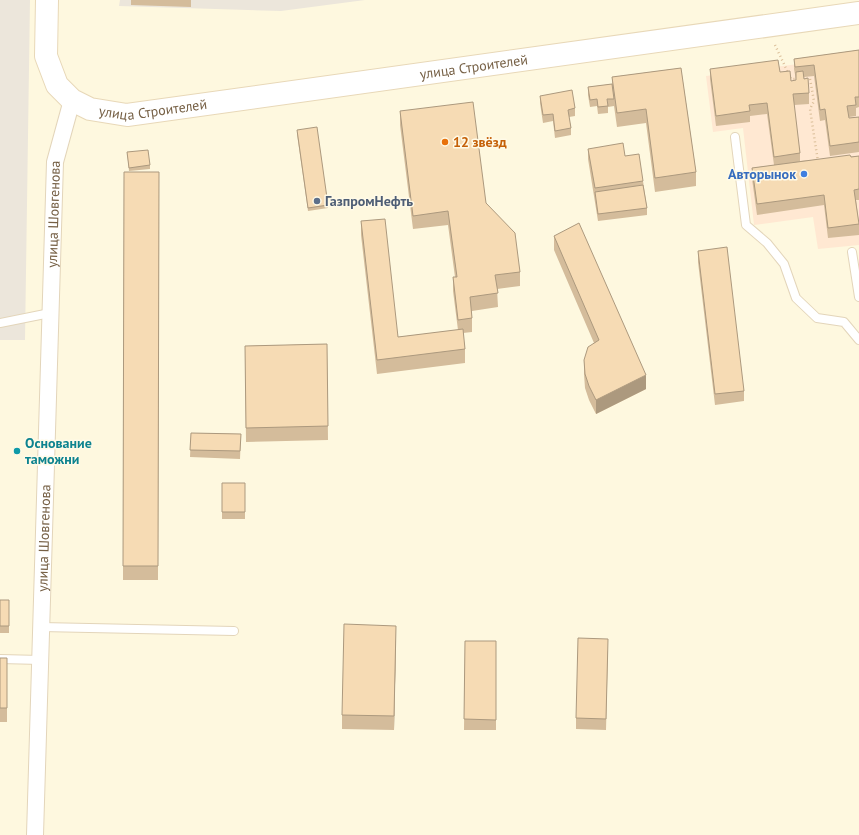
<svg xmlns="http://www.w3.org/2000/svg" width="859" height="835" font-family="'PT Sans',sans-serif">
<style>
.commercial{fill:#ffe8d2}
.industrial{fill:#ece6db}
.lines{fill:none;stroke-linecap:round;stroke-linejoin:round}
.lane-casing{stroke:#e3d5ba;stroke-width:10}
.street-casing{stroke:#e3d5ba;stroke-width:18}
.secondary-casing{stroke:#e8d8b8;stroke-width:24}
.path{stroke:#dabe98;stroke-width:2.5;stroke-dasharray:1 3;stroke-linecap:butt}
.lane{stroke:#fff;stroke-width:8}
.street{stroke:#fff;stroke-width:16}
.secondary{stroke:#fff;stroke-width:22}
.wall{fill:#d4bc9b}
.shaded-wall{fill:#ac997e}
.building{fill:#f6dbb4;stroke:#ac997e}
.food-dot{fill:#e8710a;stroke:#fffae7;stroke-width:1.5}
.shop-dot{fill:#3f7fe0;stroke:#fffae7;stroke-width:1.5}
.service-dot{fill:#5c6f8a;stroke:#fffae7;stroke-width:1.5}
.culture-dot{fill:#0f9aa8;stroke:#fffae7;stroke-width:1.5}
.labels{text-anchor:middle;stroke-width:3;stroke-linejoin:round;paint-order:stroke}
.street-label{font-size:14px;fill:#766045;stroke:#fffae7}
.food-label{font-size:14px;font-weight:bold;fill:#c56008;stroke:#fffae7;text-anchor:start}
.shop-label{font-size:14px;font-weight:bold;fill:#366cbe;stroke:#fffae7;text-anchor:end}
.service-label{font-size:14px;font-weight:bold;fill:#4e5e75;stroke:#fffae7;text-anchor:start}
.culture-label{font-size:14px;font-weight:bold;fill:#0d838f;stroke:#fffae7;text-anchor:start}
</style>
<rect width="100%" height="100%" fill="#fef8df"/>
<path class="commercial" d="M859,56v189l-41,4 -5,-32 -59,8 -11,-97 -30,4 -7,-56z"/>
<path class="industrial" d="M0,0h30l-5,340h-25z
M120,0h245l-84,11 -162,-5z"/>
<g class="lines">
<g class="lane-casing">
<path id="lane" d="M735,137l11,88 21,18 17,21 12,34 21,20 27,4 15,18
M852,252l7,45
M0,323l50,-10
M41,627l193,4
M0,659l41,1"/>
</g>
<g class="street-casing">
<g id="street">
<path id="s1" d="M35,835l20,-673 17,-62"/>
</g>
</g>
<g class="secondary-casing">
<g id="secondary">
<path id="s2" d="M47,0l-1,56 11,29 15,15 18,9 37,6 732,-102"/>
</g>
</g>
<path class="path" d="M775,45l16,34h6
M806,79h4l4,22 -4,8 8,53"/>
<use href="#lane" class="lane"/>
<use href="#street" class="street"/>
<use href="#secondary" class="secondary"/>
</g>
<path class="wall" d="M131,0h60v7l-60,-2z
M859,50v57l-3,1v8l-7,1v1l10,-1v35l-29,4 -5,-36 -5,1 -6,-45 -10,1 5,16v11l-15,1 6,48v8l59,-5v44h-3l3,24v11l-31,3 -4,-33 -67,10 -5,-36v-11l22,-3 -7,-51 -17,2v6l-34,4 -6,-47v-10l70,3 11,9 5,-1 -2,-11v-10z
M681,68l15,104v14l-41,6 -9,-69 -29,4 -3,-21 -6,1v6l-10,1 -1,-8 -7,1 -2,-12v-8l24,-3v-7z
M540,96l35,12v8l-6,1 2,11v7l-16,3 -2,-17 -10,2 -3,-20z
M400,111l86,92 34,69v14l-23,3 1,18 -26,4v21l-9,1 2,16v14l-88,11 -16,-139v-14l37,116 60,-7 -5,-39v-14h2l-7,-52 -35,4 -13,-104z
M297,130l31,75v3l-20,3 -11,-77z
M588,149l37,7 18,25 4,27v7l-49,6 -10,-62z
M127,152l23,13v4l-21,2z
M124,172h35l-1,408h-35z
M554,236l92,153 -50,25 -7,-14 -4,-12 -1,-14v-14l10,-17 -40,-93z
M698,251l46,140v10l-29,4 -17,-143z
M327,344l1,96 -82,2 -1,-96z
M191,433l50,1 -1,25 -50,-2z
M222,483h23v36h-23z
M0,600h9v33h-9z
M396,640l-2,90 -52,-1v-14z
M465,641h31v89h-32z
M608,650l-2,80 -30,-1v-11z
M0,658h7v64h-7z"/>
<path class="shaded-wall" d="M646,375v14l-50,25v-14z
M396,626v14l-2,90v-14z"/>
<path class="building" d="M859,50v47h-4l1,8 -9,1 2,12 10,-1v25l-29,4 -5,-37 -5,1 -6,-45 -19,2 -1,-8z
M778,60l2,12 10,-1 1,10 5,-1v-8l7,-1 1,8 4,-1 1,15 -16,1 7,59 -26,4 -7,-54 -18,2 1,6 -34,5 -6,-47z
M681,68l15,104 -41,6 -9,-69 -29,4 -5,-36z
M612,84l2,15h-7l1,7 -10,1 -1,-8 -7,1 -2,-13z
M572,90l3,18 -7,2 3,18 -16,3 -2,-17 -10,1 -3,-19z
M473,102l13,101 29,30 5,39 -25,3 3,18 -28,4 2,21 -14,2 -5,-43h4l-9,-66 -35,5 -13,-105z
M317,127l11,78 -20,3 -11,-78z
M623,143l2,13 14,-2 4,27 -48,7 -7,-39z
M148,150l2,15 -21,3 -2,-16z
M850,155l1,2 8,-1v33l-5,1 5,34 -31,4 -4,-33 -67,9 -5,-36z
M124,172h35l-1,394h-35z
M643,185l4,23 -49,6 -3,-22z
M385,219l13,118 65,-8 2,20 -88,11 -16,-139z
M579,223l67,152 -50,25 -7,-14 -4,-12 -1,-14 4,-13 11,-7 -45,-104z
M727,247l17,144 -29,3 -17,-143z
M327,344l1,82 -82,2 -1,-82z
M191,433l50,1 -1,17 -50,-1z
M222,483h23v29h-23z
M0,600h9v26h-9z
M344,624l52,2 -2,90 -52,-1z
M578,638l30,1 -2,80 -30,-1z
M465,641h31v79l-32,-1z
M0,658h7v50h-7z"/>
<circle class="food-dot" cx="445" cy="142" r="4"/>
<circle class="shop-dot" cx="804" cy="174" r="4"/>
<circle class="service-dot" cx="317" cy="201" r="4"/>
<circle class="culture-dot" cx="17" cy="451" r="4"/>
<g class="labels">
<g class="street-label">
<text dy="5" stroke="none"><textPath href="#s2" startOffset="516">улица Строителей</textPath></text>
<text dy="5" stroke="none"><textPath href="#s2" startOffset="192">улица Строителей</textPath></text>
<text dy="5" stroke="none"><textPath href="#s1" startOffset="621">улица Шовгенова</textPath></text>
<text dy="5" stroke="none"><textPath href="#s1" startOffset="297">улица Шовгенова</textPath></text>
</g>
<g class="food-label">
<text x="453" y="147">12 звёзд</text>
</g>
<g class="shop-label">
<text x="796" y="179">Авторынок</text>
</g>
<g class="service-label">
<text x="325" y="206">ГазпромНефть</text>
</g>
<g class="culture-label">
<text x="25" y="448">Основание<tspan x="25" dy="16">таможни</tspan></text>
</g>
</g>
</svg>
